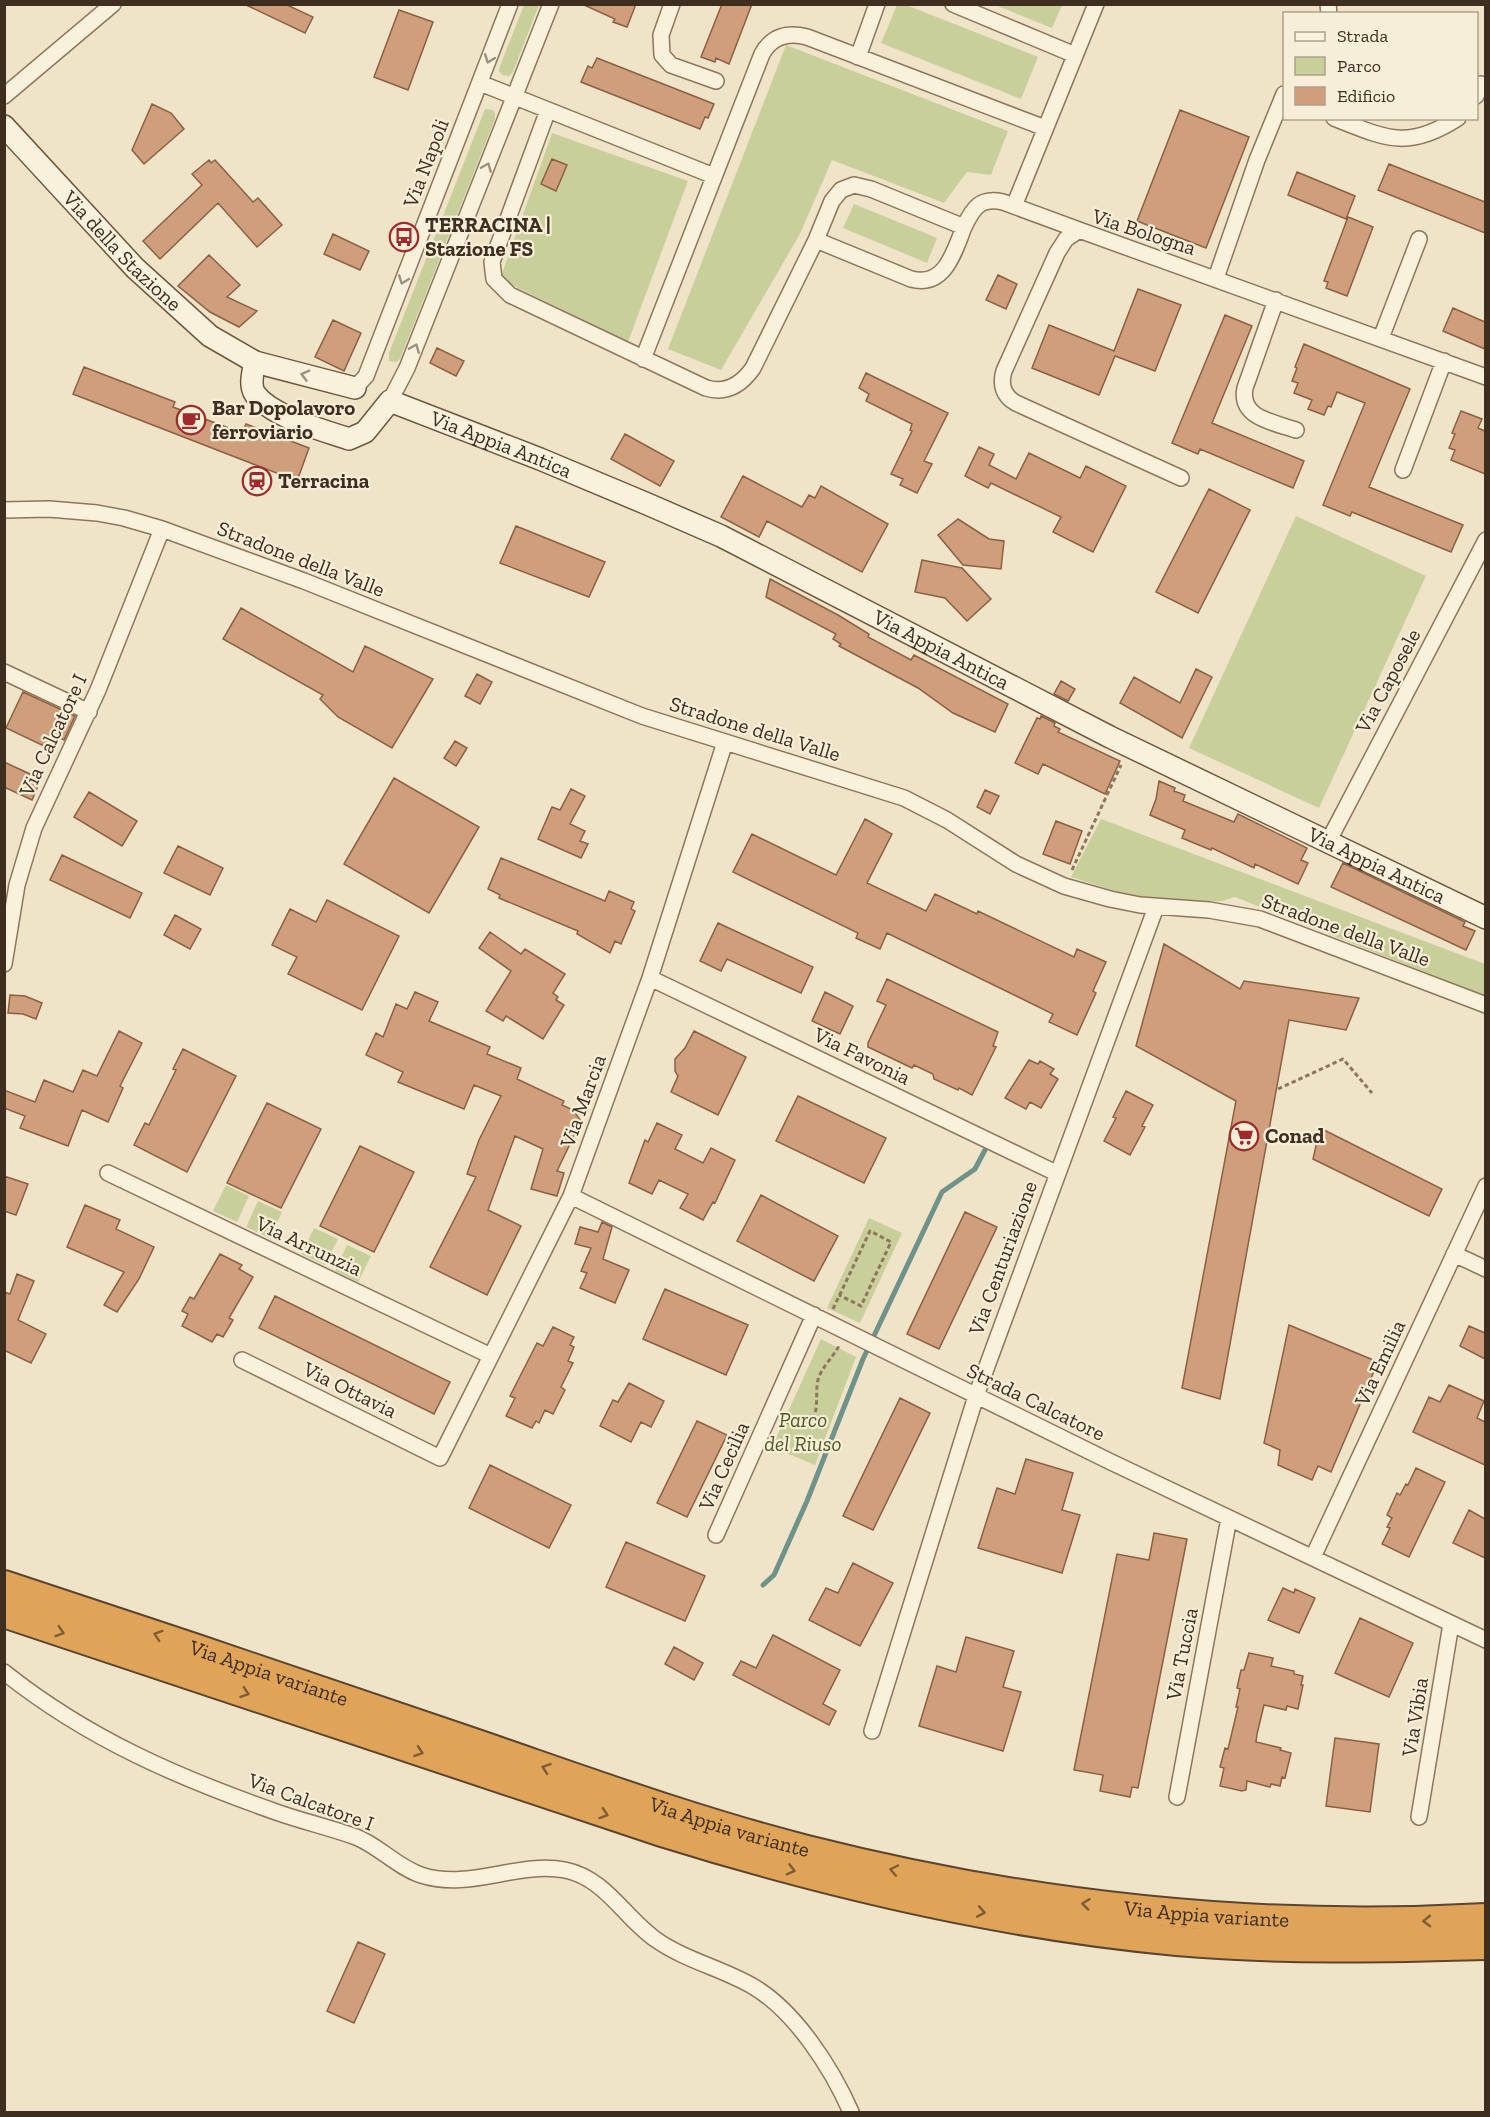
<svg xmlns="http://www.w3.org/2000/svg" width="1490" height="2117" font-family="'Zilla Slab',serif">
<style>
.green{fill:#c9cf9b;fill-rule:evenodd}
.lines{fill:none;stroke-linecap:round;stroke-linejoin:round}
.stream{stroke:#6f938a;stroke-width:5}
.building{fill:#cf9f7d;stroke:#8d5f41;stroke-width:1.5}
.street-casing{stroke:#8d765c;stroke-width:18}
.secondary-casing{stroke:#6f573f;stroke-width:24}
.highway-casing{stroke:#5b4430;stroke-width:32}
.path{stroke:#8d765c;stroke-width:3;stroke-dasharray:4.5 3;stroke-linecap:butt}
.street{stroke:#faf1dc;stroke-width:15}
.secondary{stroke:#faf1dc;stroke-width:21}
.highway{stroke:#e0a458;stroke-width:28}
.oneway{stroke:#9c907e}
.oneway2{stroke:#7e5d36}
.labels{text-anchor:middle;stroke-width:4.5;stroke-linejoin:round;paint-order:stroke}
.street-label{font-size:21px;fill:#3d2e20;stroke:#f7eed8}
.poi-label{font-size:21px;font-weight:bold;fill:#3d2e20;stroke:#f7eed8;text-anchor:start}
.park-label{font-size:21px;font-style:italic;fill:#4d5a26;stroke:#f7eed8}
</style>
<rect width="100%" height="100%" fill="#f0e4c8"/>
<path class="green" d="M524,5h15l-26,67 -4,4 -7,-1 -3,-4 1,-5z
M897,5h9l132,52 -17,42 -140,-56z
M995,5l67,-1v1l-10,23z
M786,45l222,86 -17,44 -24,-3 -23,31 -112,-43 -32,74 -79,136 -53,-21z
M485,109l8,1 2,3v6l-95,240 -4,3 -7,-1v-8z
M552,133l136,48 -60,161 -128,-63zM552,159l14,6 -10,26 -15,-7z
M854,204l83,34 -10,25 -84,-35z
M1296,516l130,60 -107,232 -130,-60z
M1101,819l384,145v32l-250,-99 -13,4 -11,1 -55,-2 -28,-5 -57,-18z
M226,1185l23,11 -12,26 -24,-11z
M258,1201l24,11 -12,26 -24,-11z
M869,1218l33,15 -42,90 -33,-15z
M314,1228l24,11 -13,26 -24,-11z
M347,1245l24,11 -13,26 -23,-11z
M821,1339l35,18 -41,108 -43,-18z"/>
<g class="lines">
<path class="stream" d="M763,1585l11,-10 33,-74 56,-142 79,-167 33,-23 10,-19"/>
</g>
<path class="building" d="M244,4h41l28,13 -8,16z
M582,4h54l-9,23 -14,-5 2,-3z
M722,4h30l-23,60 -13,-6 -1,4 -14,-5z
M399,10l34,12 -25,68 -34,-13z
M597,58l117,46 -6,14 -3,-1 -5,12 -119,-47 7,-16 4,2z
M152,104l19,9 13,16 -40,35 -12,-14z
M1180,110l69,27 -43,111 -69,-27z
M552,159l15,6 -11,26 -15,-7z
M209,160l2,3 4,-3 38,42 5,-4 24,27 -25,22 -39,-44 -58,56 -17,-18 59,-56 -10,-11z
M1389,164l96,38v31l-107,-43z
M1297,172l58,24 -9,23 -58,-24z
M1348,217l25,10 -26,69 -21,-8 2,-6 -4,-1z
M333,234l36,17 -9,19 -36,-16z
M209,255l31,30 -13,12 30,14 -18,16 -29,-15 -32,-26z
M998,275l19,9 -11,25 -20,-9z
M1138,289l43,16 -26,66 -40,-15 -16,39 -67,-27 17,-43 65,26z
M1453,308l32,14v27l-42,-18z
M1225,315l27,11 -40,97 92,38 -11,27 -93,-39 -2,5 -26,-11z
M333,320l28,13 -17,38 -29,-14z
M1304,344l106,45 -41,98 94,38 -12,27 -99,-40 -2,4 -27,-11 42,-102 -28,-11 -6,15 -3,-1 -4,9 -16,-6 4,-9 -18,-7 4,-10 -6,-2 5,-13 -2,-1z
M437,348l27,13 -8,15 -26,-13z
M84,367l91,35 -2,5 69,26 4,-9 63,24 -12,33 -224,-87z
M866,373l82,40 -24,48 8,3 -15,29 -17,-8 3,-6 -12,-5 21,-43 -2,-1 2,-6 -46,-23 3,-7 -10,-6z
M1461,411l21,8 -4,9 7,3v43l-34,-14 4,-10 -6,-2 6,-14 -3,-1z
M625,434l49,27 -14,25 -49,-27z
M979,447l15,7 -5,11 27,14 13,-26 51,25 6,-12 40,20 -33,66 -40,-20 8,-15 -70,-34 -3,5 -23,-12z
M743,476l59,31 7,-12 6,3 6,-12 67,38 -26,48 -95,-51 -8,16 -38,-20z
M1209,489l41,21 -52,103 -42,-21z
M958,519l31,20 15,2 -3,28 -38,-4 -25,-30z
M516,526l89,36 -16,35 -89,-34z
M922,560l40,8 29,31 -24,22 -22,-23 -30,-6z
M770,579l68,36 31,19 -1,3 43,23 3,-5 94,49 -13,28 -42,-19 -35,-25 -79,-42 2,-2 -8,-5 3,-5 -70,-37z
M241,608l112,64 12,-26 68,33 -41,69 -54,-31 -18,-18 3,-4 -100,-56z
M1196,669l16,8 -30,61 -62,-35 14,-26 46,26z
M477,674l15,8 -12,22 -15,-8z
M1061,681l14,8 -7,12 -14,-7z
M23,692l52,24 -11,24 -12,-6 -6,13 -40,-19z
M1041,716l14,7 -1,3 6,3 -2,3 62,29 -15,33 -62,-30 -5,10 -23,-11 22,-45 3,1z
M455,741l12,7 -11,18 -12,-8z
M4,762l37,17 -9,21 -28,-13z
M394,778l85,49 -50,86 -85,-49z
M1159,781l16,7 -1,3 11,4 -2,6 51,21 4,-8 69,34 -6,12 7,3 -10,21 -43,-20 -1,4 -42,-20 -1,2 -29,-12 3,-8 -35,-15 6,-16z
M571,789l14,7 -15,28 15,7 -5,10 8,3 -7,14 -43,-19 14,-32 8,3z
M985,790l14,6 -9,18 -13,-7z
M89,792l48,29 -15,25 -48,-29z
M865,819l27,15 -25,49 59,28 9,-17 42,20 1,-3 96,46 3,-8 29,13 -13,29 3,2 -19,42 -28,-13 4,-8 -166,-81 -7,16 -24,-11 2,-5 -125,-61 19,-38 84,41z
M1056,821l26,10 -12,33 -27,-10z
M178,846l45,22 -13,27 -46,-22z
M62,855l80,38 -12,25 -80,-38z
M501,858l104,43 4,-10 25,11 -3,7 4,2 -14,33 -6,-3 -5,12 -33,-19 1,-3 -79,-33 1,-3 -12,-6z
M1343,863l122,59 -2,4 12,5 -9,19 -135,-63z
M327,900l72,36 -37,74 -74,-36 9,-17 -25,-12 18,-36 26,13z
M175,915l26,14 -11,20 -26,-14z
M718,923l95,44 -12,26 -74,-34 -6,12 -21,-10z
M490,932l31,22 4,-5 40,25 -12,19 5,4 -2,3 8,5 -21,34 -37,-23 -3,5 -17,-10 25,-40 -32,-23z
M1164,944l76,45 4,-8 115,17 -13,32 -57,-10 -69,379 -38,-11 54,-287 -100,-55z
M887,979l111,53 -5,14 3,1 -24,48 -13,-7 -1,2 -24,-11 -1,-5 -19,-9 -2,3 -44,-21v-4l18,-38 -9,-4z
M415,992l23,10 -9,19 61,26 -3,7 34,14 -4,11 47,22 -2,4 11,5 8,11 -24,50 7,2 -7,23 -26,-7 12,-40 -28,-13 -27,74 33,16 -34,69 -57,-28 46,-90 -9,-3 12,-34 22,-44 -27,-11 -10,24 -66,-27 5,-10 -37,-17 10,-22 7,4 13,-33 11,5z
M825,992l28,14 -13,28 -28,-13z
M10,995l15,1 17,7 -6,16 -13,-5 -15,-1z
M119,1031l23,12 -22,43 3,2 -15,34 -26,-12 -14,36 -48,-18 5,-12 -21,-8v-18l31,12 9,-22 29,12 10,-22 14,6z
M694,1031l52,26 -28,58 -47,-23 7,-16 -3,-5v-12l10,-11z
M183,1049l53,27 -49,96 -53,-27 11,-22 4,2 27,-55 -3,-1z
M1029,1060l9,4 2,-3 14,8 -4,5 8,5 -17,29 -11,-6 -4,7 -21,-11z
M1126,1091l27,14 -11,21 3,1 -15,28 -26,-14 12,-23 -3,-1z
M798,1096l88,42 -22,45 -88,-42z
M267,1103l54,26 -40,79 -54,-25z
M657,1123l25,12 -7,14 28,14 8,-15 24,12 -20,43 -2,-1 -10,18 -23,-12 8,-14 -29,-14 -7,14 -23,-11 16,-43 3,2z
M1320,1128l122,61 -13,27 -116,-57z
M360,1146l54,26 -40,80 -54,-26z
M4,1176l24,8 -12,31 -12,-4z
M761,1195l77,41 -24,45 -77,-40z
M85,1205l35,15 -4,9 38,18 -15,32 -22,33 -13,-7 20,-33 -57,-25z
M965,1212l32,15 -58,122 -32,-15z
M602,1222l10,5 -9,32 26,11 -14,33 -35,-15 7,-15 -6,-2 10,-23 -16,-4 5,-17 18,5z
M220,1254l22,11 -3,4 14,8 -24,41 4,2 -10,17 -6,-3 -5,8 -30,-16 6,-12 -6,-3 8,-14 4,2z
M17,1274l17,7 -16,39 28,14 -15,29 -25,-12 -2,1v-60l6,2z
M665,1289l83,36 -22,50 -83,-36z
M275,1296l175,86 -16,32 -175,-86z
M1289,1325l89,37 -47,110 -13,-6 -6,14 -34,-15 2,-15 -16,-7z
M1469,1326l16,7v26l-25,-13z
M553,1327l21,10 -4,8 4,2 -6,14 5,2 -12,24 4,3 -12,24 -8,-4 -6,13 -3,-2 -4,7 -26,-12 9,-18 -5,-2 27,-53 6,3z
M629,1383l35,18 -13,26 -10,-5 -10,20 -31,-16 13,-26 5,2z
M1449,1385l35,16 -7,17 8,4v43l-72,-33 16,-35 11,5z
M900,1398l30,15 -57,117 -30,-14z
M697,1421l30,14 -40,82 -30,-14z
M1026,1459l47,14 -11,37 18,5 -18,58 -84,-25 19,-60 18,6z
M490,1465l81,40 -22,43 -80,-40z
M1416,1468l29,14 -36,75 -27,-13 8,-16 -3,-1 5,-9 -5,-3 10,-22 3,2 6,-11 2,1z
M1469,1510l16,9v39l-32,-15z
M1154,1533l33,6 -49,249 -6,-1 -2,10 -30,-6 3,-16 -29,-5 43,-216 32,6z
M626,1542l79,34 -20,45 -79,-34z
M853,1563l40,20 -33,63 -51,-26 17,-32 12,5z
M1283,1588l11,5 1,-4 20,9 -16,35 -31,-13z
M1360,1618l53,25 -24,54 -54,-24z
M773,1635l67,35 -17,34 13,7 -7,14 -96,-50 8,-14 15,7z
M966,1637l48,14 -11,36 18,5 -18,59 -84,-25 18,-60 19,6z
M674,1647l29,16 -9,17 -29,-16z
M1249,1653l24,5 -2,8 23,5v3l9,2 -2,9h2l-5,24 -11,-3 -1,4 -22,-5 -7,29 -1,8 25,6 -1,2 11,3 -6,25 -3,-1 -2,9 -9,-2 -1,3 -23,-6 -1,9 -4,1 -22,-5 4,-18 -4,-1 5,-19 3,1 10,-42h-2l4,-18 -3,-1 4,-18h3z
M1335,1738l44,6 -9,68 -44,-6z
M358,1942l27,12 -31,69 -27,-12z"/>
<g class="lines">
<g class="street-casing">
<path id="street" d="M672,4l-11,31 1,20 9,10 45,16
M953,4l122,51
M1328,4l1,10
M858,57l19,-53
M480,83l234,93
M4,96l109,-92
M1476,96l5,-12
M548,110l-56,152 2,17 16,16 196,93c20,6 35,-3 47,-20l63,-128 16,-39 9,-11 13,-5 17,4 93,38c-10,25 -19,61 -53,52l-95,-39
M1334,118c51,20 73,33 124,0
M1014,206l82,-202
M964,227c9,-19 16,-30 39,-25l76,28
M1216,278l41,-118 27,-66
M1276,300l-31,88c-6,30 28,34 51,42
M1381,338l38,-99
M643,359l119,-305c10,-18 26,-22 45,-17l238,91
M355,388l11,-12 144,-372
M390,401l17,-33 144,-364
M1403,470l41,-109
M1181,478l-165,-75c-13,-7 -16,-19 -12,-32l53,-118 9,-14 13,-9 407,147
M4,510l45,-1 48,4 27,5 38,11 142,52 338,135 262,82 43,22 69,44 48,22 46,13 30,6 69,5 51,9 226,86
M4,672l85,40
M1328,842l158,-302
M4,964l13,-79 17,-57 64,-138 64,-161
M650,978l406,195
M108,1173l383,183
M571,1196l540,266 375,178
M1454,1254l32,15
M242,1360l198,98 131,-262 79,-218 75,-236
M716,1535l98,-220
M1313,1557l173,-371
M4,1672c84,67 175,106 275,141 26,9 52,15 77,24 23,9 41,30 65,38 48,16 96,-14 144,-5 40,8 59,47 90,69 31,22 67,29 99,48 42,25 78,82 97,125
M872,1731l104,-335 180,-489
M1177,1797l52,-279
M1419,1817l32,-193"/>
</g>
<g class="secondary-casing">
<g id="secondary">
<path id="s1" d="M4,126l131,142 75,68 45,26 100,26"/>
<path id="s2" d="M255,362c-2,10 -6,23 0,32 17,23 68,36 94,45l16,-7 25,-31 150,58 105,44 76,33 389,201 376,181"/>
</g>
</g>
<g class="highway-casing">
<g id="highway">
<path id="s3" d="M4,1585c156,51 312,104 467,157 111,38 222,79 336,108 221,56 451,81 679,68"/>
<path d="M4,1613l658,219c167,52 340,93 515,109 102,9 206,7 309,4"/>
</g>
</g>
<path class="path" d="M1072,870l49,-105
M1278,1089l65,-30 29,34
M833,1309l37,-78 21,11 -30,64 -22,-11
M785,1422l15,4 13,-7c6,-13 2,-26 5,-39 3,-12 15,-23 21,-34"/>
<use href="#street" class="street"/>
<use href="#secondary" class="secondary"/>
<use href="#highway" class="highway"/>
</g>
<defs><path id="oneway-chevron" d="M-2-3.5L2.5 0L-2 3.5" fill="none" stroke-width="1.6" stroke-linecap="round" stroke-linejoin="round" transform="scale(1.5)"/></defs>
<g class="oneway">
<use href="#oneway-chevron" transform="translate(489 59) rotate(111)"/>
<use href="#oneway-chevron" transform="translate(487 167) rotate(-68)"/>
<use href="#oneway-chevron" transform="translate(403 280) rotate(111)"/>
<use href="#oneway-chevron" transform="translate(415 348) rotate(-68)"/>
<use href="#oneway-chevron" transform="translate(305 375) rotate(-165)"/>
</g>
<g class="oneway2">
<use href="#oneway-chevron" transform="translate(60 1632) rotate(18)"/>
<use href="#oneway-chevron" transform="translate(158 1635) rotate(-162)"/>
<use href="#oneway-chevron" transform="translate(245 1693) rotate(19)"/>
<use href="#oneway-chevron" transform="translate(419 1752) rotate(19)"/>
<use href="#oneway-chevron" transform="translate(546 1768) rotate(-161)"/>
<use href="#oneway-chevron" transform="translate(604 1814) rotate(18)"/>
<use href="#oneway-chevron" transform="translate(791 1870) rotate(15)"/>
<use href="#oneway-chevron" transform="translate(894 1870) rotate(-168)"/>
<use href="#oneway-chevron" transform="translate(1086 1904) rotate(-173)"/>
<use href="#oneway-chevron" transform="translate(981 1912) rotate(10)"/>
<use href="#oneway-chevron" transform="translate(1427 1921) rotate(179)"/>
</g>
<defs>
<g id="bus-ring" transform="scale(1.5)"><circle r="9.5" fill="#f7eed8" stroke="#9e2a2b" stroke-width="1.5"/><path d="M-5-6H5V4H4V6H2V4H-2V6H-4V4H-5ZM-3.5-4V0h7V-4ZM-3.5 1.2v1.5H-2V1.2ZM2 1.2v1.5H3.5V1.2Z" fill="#9e2a2b"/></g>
<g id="cafe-ring" transform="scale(1.5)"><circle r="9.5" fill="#f7eed8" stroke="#9e2a2b" stroke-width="1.5"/><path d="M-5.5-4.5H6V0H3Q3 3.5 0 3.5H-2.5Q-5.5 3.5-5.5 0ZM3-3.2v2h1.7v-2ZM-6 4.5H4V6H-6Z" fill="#9e2a2b"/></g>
<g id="station-ring" transform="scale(1.5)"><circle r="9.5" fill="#f7eed8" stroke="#9e2a2b" stroke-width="1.5"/><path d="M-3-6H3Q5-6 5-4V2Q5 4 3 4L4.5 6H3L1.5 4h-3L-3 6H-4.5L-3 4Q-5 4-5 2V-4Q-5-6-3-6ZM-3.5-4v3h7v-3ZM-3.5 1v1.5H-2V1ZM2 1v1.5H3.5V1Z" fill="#9e2a2b"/></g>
<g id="supermarket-ring" transform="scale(1.5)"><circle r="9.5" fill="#f7eed8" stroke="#9e2a2b" stroke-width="1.5"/><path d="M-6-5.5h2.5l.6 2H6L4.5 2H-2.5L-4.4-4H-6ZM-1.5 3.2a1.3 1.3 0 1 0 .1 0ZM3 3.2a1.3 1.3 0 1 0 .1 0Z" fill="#9e2a2b"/></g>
</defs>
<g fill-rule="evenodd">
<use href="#bus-ring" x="404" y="237"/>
<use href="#cafe-ring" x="191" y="420"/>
<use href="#station-ring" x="257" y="481"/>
<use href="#supermarket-ring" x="1244" y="1136"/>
</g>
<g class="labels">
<g class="street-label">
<text transform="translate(426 163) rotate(-69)" y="7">Via Napoli</text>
<text transform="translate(1144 232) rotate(18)" y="7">Via Bologna</text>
<text dy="7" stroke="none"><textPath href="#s1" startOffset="172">Via della Stazione</textPath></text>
<text dy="7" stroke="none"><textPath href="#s2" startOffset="315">Via Appia Antica</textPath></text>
<text transform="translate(301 559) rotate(21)" y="7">Stradone della Valle</text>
<text dy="7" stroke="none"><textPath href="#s2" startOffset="801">Via Appia Antica</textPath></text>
<text transform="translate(1388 681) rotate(-62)" y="7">Via Caposele</text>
<text transform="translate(755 729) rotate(17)" y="7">Stradone della Valle</text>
<text transform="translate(53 735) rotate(-65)" y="7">Via Calcatore I</text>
<text dy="7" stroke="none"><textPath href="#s2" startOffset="1287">Via Appia Antica</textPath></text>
<text transform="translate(1346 930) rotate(20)" y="7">Stradone della Valle</text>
<text transform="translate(862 1056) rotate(26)" y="7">Via Favonia</text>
<text transform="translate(583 1101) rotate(-70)" y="7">Via Marcia</text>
<text transform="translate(309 1246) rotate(25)" y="7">Via Arrunzia</text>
<text transform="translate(1003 1258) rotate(-70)" y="7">Via Centuriazione</text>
<text transform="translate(1380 1363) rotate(-65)" y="7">Via Emilia</text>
<text transform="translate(350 1390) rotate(26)" y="7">Via Ottavia</text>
<text transform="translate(1036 1402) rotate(26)" y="7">Strada Calcatore</text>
<text transform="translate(724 1466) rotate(-66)" y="7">Via Cecilia</text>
<text transform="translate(1182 1654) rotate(-79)" y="7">Via Tuccia</text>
<text dy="7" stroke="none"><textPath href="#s3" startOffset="279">Via Appia variante</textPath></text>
<text transform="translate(1415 1717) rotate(-81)" y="7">Via Vibia</text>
<text transform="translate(311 1802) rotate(20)" y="7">Via Calcatore I</text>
<text dy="7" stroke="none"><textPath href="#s3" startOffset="765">Via Appia variante</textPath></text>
<text dy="7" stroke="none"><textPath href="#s3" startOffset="1251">Via Appia variante</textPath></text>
</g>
<g class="poi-label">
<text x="425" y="232">TERRACINA |<tspan x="425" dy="24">Stazione FS</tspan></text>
<text x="212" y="415">Bar Dopolavoro<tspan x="212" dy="24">ferroviario</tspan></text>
<text x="278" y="488">Terracina</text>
<text x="1265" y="1143">Conad</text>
</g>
<g class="park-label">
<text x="803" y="1427">Parco<tspan x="803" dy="24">del Riuso</tspan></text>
</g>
</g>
<rect width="1490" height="2117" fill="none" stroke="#3d2e20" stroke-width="12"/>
<rect x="1283" y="12" width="195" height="108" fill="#f7eed8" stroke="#ada18e" stroke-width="1.5"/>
<rect x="1295" y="32" width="30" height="9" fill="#faf1dc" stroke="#ada18e" stroke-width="1.5"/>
<text x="1337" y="42" font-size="18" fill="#3d2e20">Strada</text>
<rect x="1295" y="57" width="30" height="18" fill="#c9cf9b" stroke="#ada18e" stroke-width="1.5"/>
<text x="1337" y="72" font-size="18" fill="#3d2e20">Parco</text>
<rect x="1295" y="87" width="30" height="18" fill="#cf9f7d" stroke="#ada18e" stroke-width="1.5"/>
<text x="1337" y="102" font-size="18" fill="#3d2e20">Edificio</text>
</svg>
